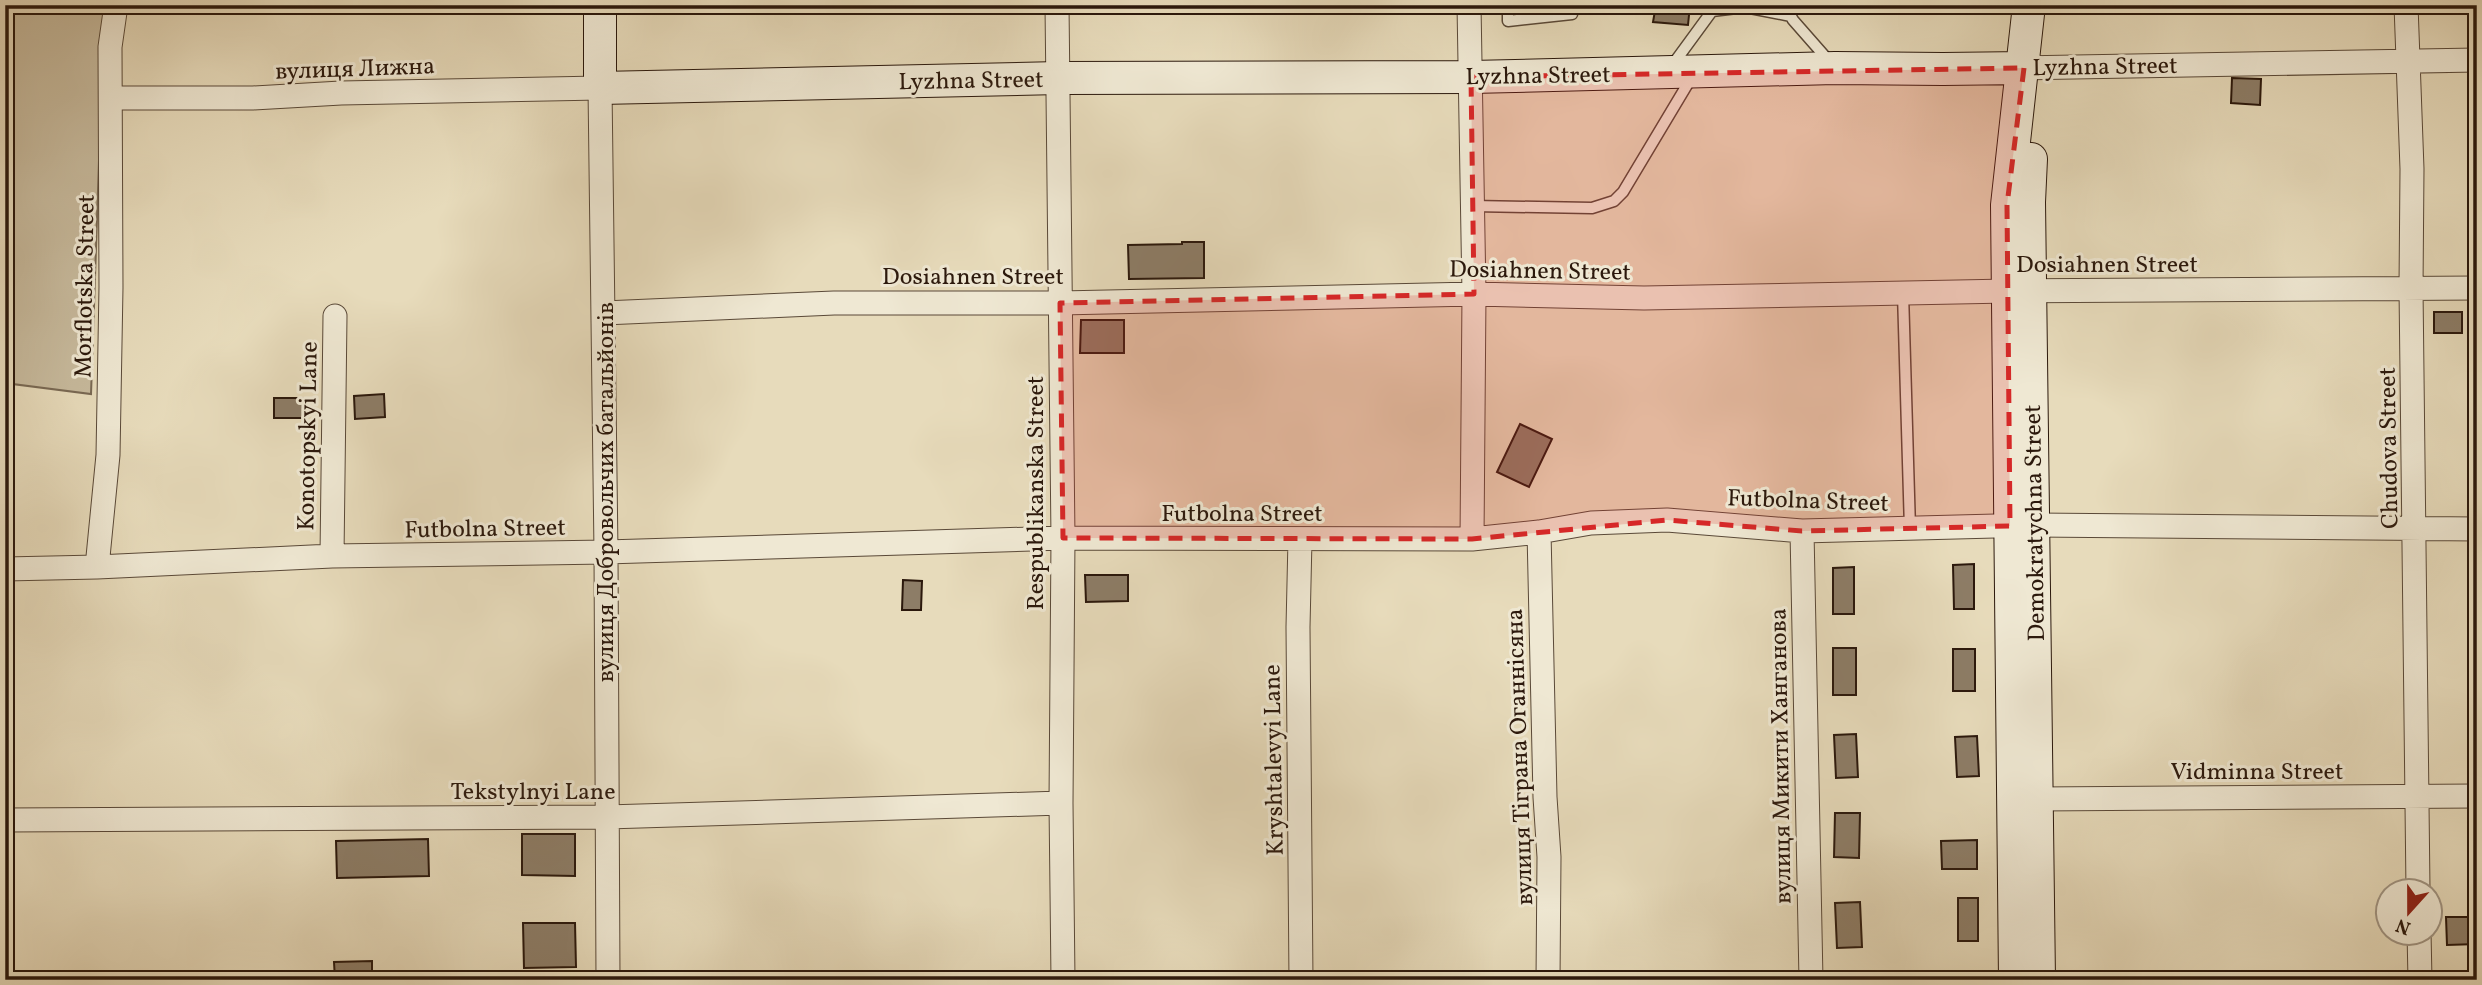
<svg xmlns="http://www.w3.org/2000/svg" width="2482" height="985" font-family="Vollkorn,serif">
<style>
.green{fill:#c7ba9d;stroke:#796954;stroke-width:2}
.building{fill:#8d7d67;stroke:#2b180c;stroke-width:2}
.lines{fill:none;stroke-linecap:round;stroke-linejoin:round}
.lane-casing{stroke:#5a4938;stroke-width:13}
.street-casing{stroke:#5a4938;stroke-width:25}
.secondary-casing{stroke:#2b180c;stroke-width:34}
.lane{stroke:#efe8d3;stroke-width:10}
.street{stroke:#efe8d3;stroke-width:23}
.secondary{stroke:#efe8d3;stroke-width:32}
.marked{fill:#d62828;fill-opacity:0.2;stroke:#d62828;stroke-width:5;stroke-dasharray:14 9;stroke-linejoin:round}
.labels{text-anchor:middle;stroke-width:6;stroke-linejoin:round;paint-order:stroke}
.street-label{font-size:24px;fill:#2b180c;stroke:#efe8d3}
</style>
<rect width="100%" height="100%" fill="#e7dbbb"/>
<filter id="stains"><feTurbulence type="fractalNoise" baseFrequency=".00286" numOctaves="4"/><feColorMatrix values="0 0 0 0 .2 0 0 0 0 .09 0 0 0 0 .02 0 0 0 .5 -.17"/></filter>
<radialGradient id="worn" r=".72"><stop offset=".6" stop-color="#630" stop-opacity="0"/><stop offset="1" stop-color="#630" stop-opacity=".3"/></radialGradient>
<path class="green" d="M5,5h102l-8,156 -8,233 -86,-11z"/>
<path class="building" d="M1656,5h34l-2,20 -35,-3z
M2232,78l29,1 -1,26 -29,-2z
M1182,242h22v36l-75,1 -1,-34 54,-1z
M2434,312h28v21h-28z
M1081,320h43v33h-44z
M384,394l1,23 -30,2 -1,-23z
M274,398h34l-1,20h-33z
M1520,424l32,15 -23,48 -32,-15z
M1974,564v45h-20l-1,-44z
M1854,567v47h-21v-46z
M1085,575h43v26l-42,1z
M903,580l19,1 -1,29h-19z
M1833,648h23v47h-23z
M1953,649h22v42h-22z
M1856,734l2,43 -22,1 -2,-43z
M1977,736l2,40 -22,1 -2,-40z
M1835,813h25l-1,45 -25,-1z
M522,834h53v42l-53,-1z
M428,839l1,37 -92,2 -1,-37z
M1977,840v29h-35l-1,-28z
M1958,898h20v43h-20z
M1860,902l2,45 -25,1 -2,-45z
M2446,917h31v27l-30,1z
M523,923h52l1,44 -52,1z
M372,961v19h-37l-1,-18z"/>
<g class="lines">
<g class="lane-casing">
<path id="lane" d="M1508,5v16l64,-7v-9
M1790,5l-1,8 4,7 36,41
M1671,67l41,-56 33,-4 46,9
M1473,206l119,2 22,-7 9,-9 70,-117
M1903,293l7,236"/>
</g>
<g class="street-casing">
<path id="street" d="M1057,5l6,533 -2,265 2,177
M1469,5l5,289 -2,245
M2406,5l6,164 -1,119 7,602
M2024,68l453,-8
M112,98h141l88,-5 259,-5 6,464 2,428
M604,313l230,-10h226l414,-9 170,4 364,-7 469,-3
M1802,531l9,449
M1539,532l6,265 4,60 -1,123
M1300,539l-2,88 3,353
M332,556l3,-240
M97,567l11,-112 3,-168 -1,-240 6,-42
M5,569l92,-2 235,-11 274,-4 457,-14 409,1 67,-7 52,-9 76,-3 135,11 233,-6 442,4
M2037,799l440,-3
M5,820l602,-3 454,-14
M2419,932l1,48"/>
</g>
<g class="secondary-casing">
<path id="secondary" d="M600,5v83l459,-10 412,-1 364,-9 108,1 81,-1
M2031,159l-2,43 10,778
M2015,980l-8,-775 22,-200"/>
</g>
<use href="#lane" class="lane"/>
<use href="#street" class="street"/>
<use href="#secondary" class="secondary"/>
</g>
<path class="marked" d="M2024,68l-17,137 3,321 -208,5 -135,-11 -195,19 -409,-1 -3,-235 414,-9 -3,-217z"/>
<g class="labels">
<g class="street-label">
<text transform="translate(2105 66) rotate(-1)" y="8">Lyzhna Street</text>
<text transform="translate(355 68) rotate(-2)" y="8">вулиця Лижна</text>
<text transform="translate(1538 75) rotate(-1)" y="8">Lyzhna Street</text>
<text transform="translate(971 80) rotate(-1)" y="8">Lyzhna Street</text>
<text x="2107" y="272">Dosiahnen Street</text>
<text transform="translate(1540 270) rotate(1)" y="8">Dosiahnen Street</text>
<text x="973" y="284">Dosiahnen Street</text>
<text transform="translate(84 286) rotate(-89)" y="8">Morflotska Street</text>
<text transform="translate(307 436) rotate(-89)" y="8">Konotopskyi Lane</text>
<text transform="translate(2388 448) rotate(-91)" y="8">Chudova Street</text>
<text transform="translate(605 492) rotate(-90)" y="8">вулиця Добровольчих батальйонів</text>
<text transform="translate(1035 493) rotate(-90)" y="8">Respublikanska Street</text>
<text transform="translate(1808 500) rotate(2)" y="8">Futbolna Street</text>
<text x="1242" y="521">Futbolna Street</text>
<text transform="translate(2034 523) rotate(-91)" y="8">Demokratychna Street</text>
<text transform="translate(485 528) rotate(-1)" y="8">Futbolna Street</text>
<text transform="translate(1780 756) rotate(-91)" y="8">вулиця Микити Ханганова</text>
<text transform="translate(1519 757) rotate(-92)" y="8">вулиця Тіграна Оганнісяна</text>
<text transform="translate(1273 760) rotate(-91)" y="8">Kryshtalevyi Lane</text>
<text x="2257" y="779">Vidminna Street</text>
<text x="533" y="799">Tekstylnyi Lane</text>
</g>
</g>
<rect width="2482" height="985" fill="none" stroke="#e7dbbb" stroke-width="28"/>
<rect x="7" y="7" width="2468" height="971" fill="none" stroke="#2b180c" stroke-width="3.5"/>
<rect x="14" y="14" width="2454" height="957" fill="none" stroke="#2b180c" stroke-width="2"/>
<g transform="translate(2409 912) rotate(201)"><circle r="33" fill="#efe8d3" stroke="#a19583" stroke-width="2"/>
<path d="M0-5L12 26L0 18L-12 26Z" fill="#8f2418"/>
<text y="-10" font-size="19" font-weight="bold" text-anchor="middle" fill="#2b180c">N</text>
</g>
<rect width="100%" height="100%" filter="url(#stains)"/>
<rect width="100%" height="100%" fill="url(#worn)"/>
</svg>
